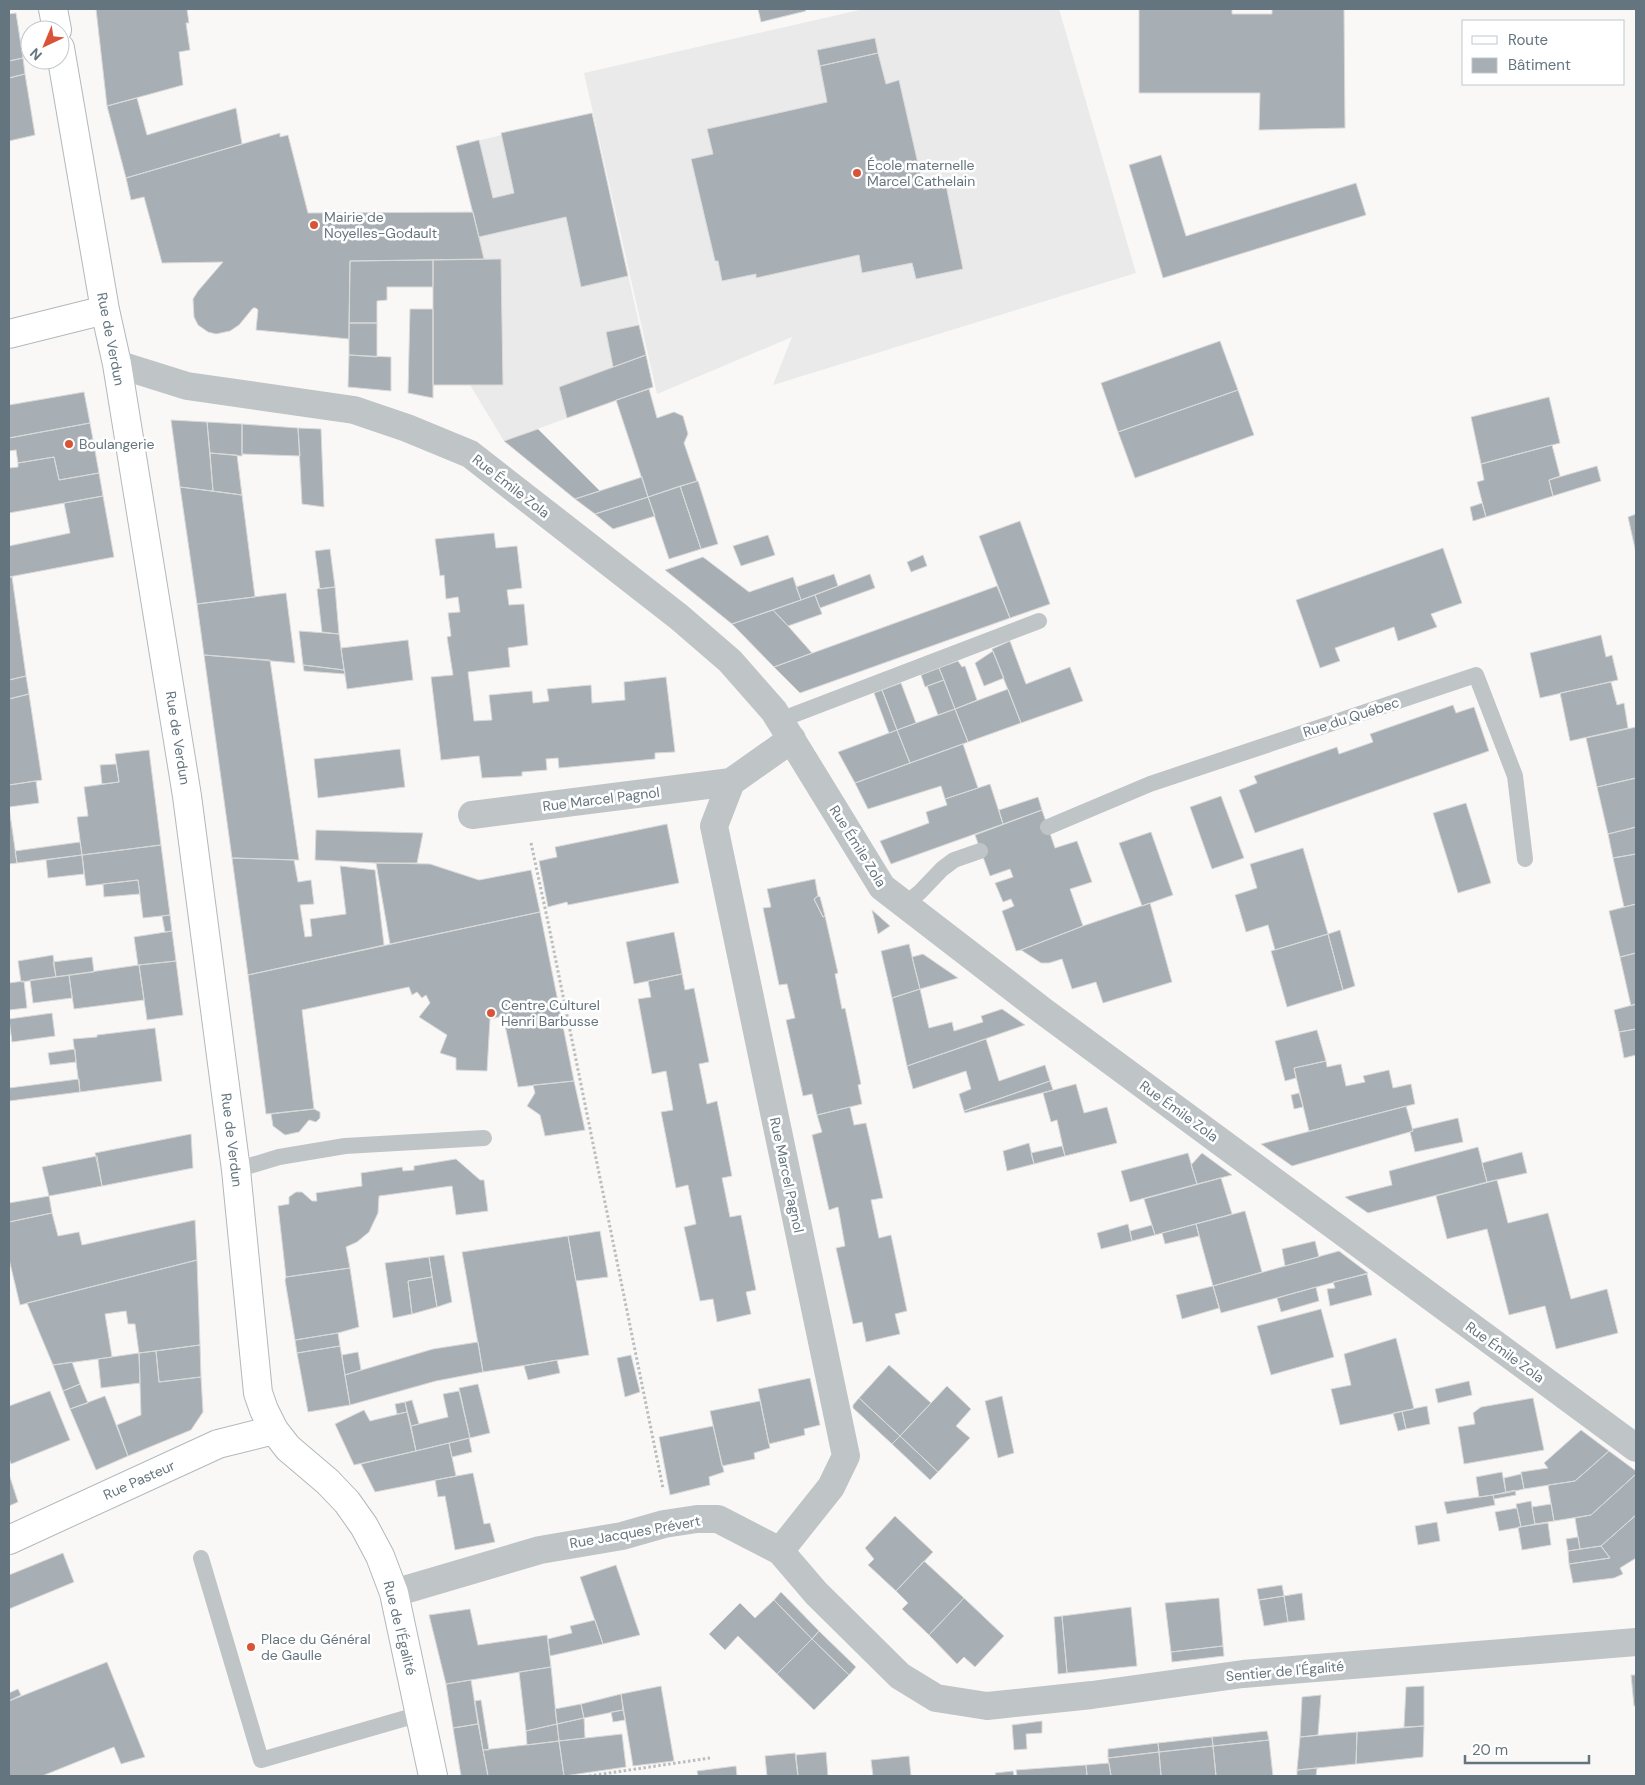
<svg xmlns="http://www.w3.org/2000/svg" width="1645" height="1785" font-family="'DM Sans',sans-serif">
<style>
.built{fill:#e9eae9}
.building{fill:#a7afb5;stroke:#dadad9}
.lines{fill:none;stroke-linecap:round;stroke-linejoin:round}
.secondary-casing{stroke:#b2b8bc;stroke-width:30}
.path{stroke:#babdbf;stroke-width:3;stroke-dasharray:2.5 2.5;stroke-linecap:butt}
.lane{stroke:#bfc4c7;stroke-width:16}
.street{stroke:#bfc4c7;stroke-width:28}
.secondary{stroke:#fff;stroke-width:28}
.poi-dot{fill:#d95436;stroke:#fff;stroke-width:2}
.labels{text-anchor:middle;stroke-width:5;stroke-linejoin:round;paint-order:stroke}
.poi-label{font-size:14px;fill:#65757f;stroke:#fff;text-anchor:start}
.street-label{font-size:14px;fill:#65757f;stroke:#fff}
</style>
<rect width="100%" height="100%" fill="#f9f8f6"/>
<path class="built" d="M864,9h195l77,264 -363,112 19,-48 -135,57 -73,-321z
M592,113l61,274 -149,54 -34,-56h-37v-125l51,-1 -28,-113z"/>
<path class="building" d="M96,9h91l2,14h-3l4,27 -11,2 4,33 -76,21z
M758,9h47l1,2 -45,11z
M1139,9h94h-1v5h40v-5h72l1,119 -86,2 1,-37h-121z
M16,13l7,45 -14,3v-47z
M875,38l3,15 -58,13 -3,-16z
M878,53l8,31 13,-4 25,110 22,-5 17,84 -47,10 -4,-16 -50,10 -3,-18 -103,23v-4l-34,7 -4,-20h-3l-24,-102 22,-5 -6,-25 120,-27 -7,-36z
M23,58l2,16 -16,4v-17z
M25,74l10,61 -26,6v-63z
M137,98l10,37 89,-27 6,36 -116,34 -19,-72z
M592,113l36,163 -47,11 -15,-70 -87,20 -23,-91 23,-6 14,58 21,-5 -13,-60z
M280,133v4l8,-2 20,78 165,-1 11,47 -134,2 -1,78 -93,-9 2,-20 -2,-2h-3l-14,17 -9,6 -14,3 -8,-2 -10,-7 -4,-8 -1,-18 5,-8 25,-29 -61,1 -18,-66 -13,3 -5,-22z
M1161,155l25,81 170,-53 10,32 -203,63 -34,-113z
M501,259l2,126h-70v-125z
M433,260v27h-46v13l-10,1v22h-28l1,-62z
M410,309h23v89l-25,-5z
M349,323h28v34l-28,-2z
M639,325l7,30 -33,12 -7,-35z
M1220,341l18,49 -120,42 -17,-49z
M349,355l42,2v34l-43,-4z
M646,355l7,32 -86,31 -8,-31z
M649,389l8,29 17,-6 9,4 5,18 -4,9 13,38 -49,16 -32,-97z
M1238,390l16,45 -119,43 -17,-46z
M84,392l6,31 -81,15v-33z
M1549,397l11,46 -79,21 -10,-47z
M171,420l36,2 6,69 -33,-4z
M207,422l35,2v32l-32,-3z
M90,423l9,50 -40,7 -5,-23 -36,6 -2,-13 -7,1v-13z
M242,424l56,4 2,28 -58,-2z
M298,428l23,1 3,78 -22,-3z
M538,429l62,62 -25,8 -71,-58z
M1552,445l8,31 -11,4 4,16 -67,21 -9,-35 7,-2 -3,-16z
M210,453l27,2 5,40 -29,-4z
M54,457l5,23 40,-7 4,23 -94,17v-45l9,-1v-4z
M1597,466l4,15 -48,15 -4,-16z
M642,477l6,20 -53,17 -20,-15z
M698,481l20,63 -17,5 -21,-63z
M680,486l21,63 -32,10 -21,-62z
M180,487l62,8 13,102 -58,7z
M103,496l11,61 -105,20v-31l61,-13 -6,-30z
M648,497l7,19 -42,13 -18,-15z
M1482,503l4,14 -13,4 -3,-14z
M1636,514v39l-8,-36z
M1020,521l30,83 -40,14 -31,-82z
M494,533l2,15 21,-2 5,42 -15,2 2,15 15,-1 4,41 -20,3 2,19 -42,5 6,49 18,-1 -3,-25 43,-4 1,12 16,-2 -2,-12 44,-4 1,18 33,-3 -1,-18 42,-5 9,75 -20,1v6l-96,9 -1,-10 -12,1 1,11 -25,2v4l-40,2 -3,-22 -38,4 -10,-83 22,-2 -6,-38 4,-1 -3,-23 12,-1 -2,-15 -12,2 -2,-24 -4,1 -5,-37z
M768,535l7,20 -34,11 -8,-20z
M1443,548l19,55 -31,11 6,13 -39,14 -4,-14 -59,21 5,13 -20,7 -24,-68z
M330,549l5,38 -15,2 -5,-38z
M923,555l4,11 -16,6 -4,-10z
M703,557l46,35 44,-15 8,23 -69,24 -67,-54z
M834,574l4,12 -37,14 -5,-13z
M870,574l5,14 -55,20 -5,-13z
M9,577h3l14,99 -17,4z
M997,586l13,32 -210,75 -26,-26z
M335,587l4,47 -17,-2 -5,-43z
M286,593l9,70 -91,-8 -7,-51z
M815,595l7,19 -34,12 -15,-16z
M773,610l15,16 24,27 -38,14 -42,-43z
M299,631l40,3 5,36 -41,-5z
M1601,635l5,22 6,-2 6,25 -78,18 -10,-45z
M408,640l5,40 -66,9 -6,-41z
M1010,641l16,43 44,-17 13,34 -62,22 -29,-74z
M993,651l11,27 -20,8 -9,-23z
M204,655l66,5 29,200 -67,-2z
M958,661l4,6 3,-1 12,34 -22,9 -16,-41z
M303,665l41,5 1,4 -41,-3z
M939,668l5,12 -19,7 -4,-12z
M26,676l3,18 -20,5v-19z
M944,680l11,29 -17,6 -11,-29z
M1611,682l6,23 7,-2 4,25 -58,13 -10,-48z
M901,683l15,40 -19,7 -15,-40z
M1008,689l13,34 -53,19 -13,-33z
M882,690l15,40 -8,3 -15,-40z
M29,694l13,86 -33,5v-86z
M1453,705l3,8 18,-6 15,44 -234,82 -16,-43 18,-7 -3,-7 83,-29 2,7 34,-12 -3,-8z
M955,709l13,33 -58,21 -13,-33z
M1636,727v51l-39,9 -11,-49z
M897,730l13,33 -55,20 -17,-31z
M963,744l15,44 -33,11 -4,-13 -73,23 -13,-26z
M400,749l5,38 -87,11 -4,-39z
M149,750l12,95 -79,10 -5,-38 11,-1 -4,-29 35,-5 -4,-28z
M116,764l3,18 -17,2 -2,-19z
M1636,778v49l-28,7 -11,-47z
M36,781l3,22 -30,4v-22z
M990,784l13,40 -112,40 -11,-23 49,-18 -3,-11 21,-7 -2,-6z
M1221,796l23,62 -32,11 -22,-62z
M1038,797l4,13 -39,14 -4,-14z
M1466,803l25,80 -33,10 -25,-80z
M9,807l8,56 -8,1z
M1042,810l13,38 22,-7 15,41 -22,7 13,37 -62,24 -5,1 -14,-40 12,-5 -3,-7 -8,3 -8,-19 18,-6 -3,-8 -20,7 -15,-41z
M667,824l12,59 -111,22 -1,-3 -19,5 -9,-46 18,-4 -2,-10z
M1636,827v27l-23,4 -5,-24z
M316,830l107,3 -6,30h-41l-61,-3z
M1151,832l22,63 -31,11 -23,-63z
M80,842l2,13 -65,8 -2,-12z
M161,845l9,70 -27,3 -5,-38 -52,6 -4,-31z
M1303,848l25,86 -53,16 -7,-25 -22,7 -11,-37 22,-7 -7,-24z
M1636,854v50l-12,3 -11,-49z
M82,855l2,19 -36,4 -2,-18z
M232,858l62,2 4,22 13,-2 3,24 -14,1 5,32 7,-1 -2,-17 36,-5 -6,-48 35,4 9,75 -136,30z
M376,863l54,1 49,16 52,-10 9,42 -150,32z
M815,879l3,17 -4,3 9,18 2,-1 13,57 -3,1 7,35 3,-1 16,76 -3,1 4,19 -45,11 -5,-21 -9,2 -17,-76 9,-2 -8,-34 -8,1 -16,-77 8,-1 -4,-18z
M138,880l2,14 -36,3 -1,-13z
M818,896l2,1 5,19 -2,1 -9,-18z
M1150,903l22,79 -69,21 -7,-21 -24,7 -10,-30 -13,4h-8l-20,-13 62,-24z
M1636,904v49l-16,4 -11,-46z
M872,910l18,16 -12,8z
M540,912l34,169 -56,6 -15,-71 -13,3 -3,52 -31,-1v-12l-16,-5 7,-18 -28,-18 11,-14 -4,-8 -4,3 -5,-6 -5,3 -3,-8 -107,23 12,99 -48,5 -18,-139z
M170,915l2,16 -7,1 -3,-16z
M1340,930l15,56 -12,4 -15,-56z
M172,931l4,30 -38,4 -4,-28z
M674,932l8,42 -48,10 -8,-42z
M1328,934l15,56 -56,17 -16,-56z
M909,944l11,45 -28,9 -11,-47z
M1636,953v51l-5,2 -11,-49z
M923,954l35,24 -38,11 -8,-32z
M53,955l3,22 -35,5 -3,-21z
M92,957l2,15 -38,5 -3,-15z
M176,961l7,54 -36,5 -8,-55z
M139,965l5,35 -70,9 -5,-34z
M682,974l3,16 9,-2 15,74 -10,2 8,40 10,-3 15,75 -10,2 8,39 11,-2 15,75 -10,2 5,22 -34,8 -4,-23 -13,2 -16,-74 12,-3 -8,-39 -12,3 -15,-76 12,-2 -7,-39 -14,3 -14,-75 13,-2 -3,-16z
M69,975l3,23 -39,5 -3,-23z
M24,981l3,27 -18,2v-27z
M920,989l9,39 23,-6 2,9 29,-9 -2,-6 21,-7 23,16 -118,41 -15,-68z
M1636,1004v27v-2l-17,3 -5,-22z
M52,1013l3,23 -43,6 -3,-23z
M155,1028l7,53 -82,11 -7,-53 24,-2v-2z
M1636,1029v26l-12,3 -5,-26z
M1317,1030l9,31 -32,7 2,10 -11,3 -10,-40z
M986,1039l13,42 46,-16 5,16 -86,30 -5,-17 12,-5 -5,-18 -53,18 -6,-23z
M75,1049l1,13 -26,3 -2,-12z
M1326,1061l1,6 14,-3 5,22 19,-4 -2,-6 26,-6 4,18 18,-4 4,20 -106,27 -15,-63z
M79,1079l1,13 -71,9v-13z
M574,1081l11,49 -40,6 -5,-21 -13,-9 8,-13 -2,-8z
M1050,1081l3,9 -88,23 -1,-2z
M1076,1084l8,29 23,-6 10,36 -52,13 -8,-36 -6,2 -8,-29z
M1299,1093l4,14 -9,2 -3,-14z
M1406,1106l7,25 -121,35 -31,-22z
M850,1107l4,18 12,-2 17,75 -12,2 8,38 12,-3 16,76 -12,3 5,20 -34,8 -4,-20 -9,2 -17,-76 9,-2 -7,-39 -9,3 -17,-75 10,-3 -5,-17z
M314,1109l6,3v6l-4,4 -7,-2 -10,12 -14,3 -12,-9 -2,-12z
M1458,1118l5,24 -48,10 -5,-20 3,-1 -1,-2z
M191,1134l2,34 -91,18 -7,-33z
M1029,1143l5,21 -27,7 -4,-20z
M1062,1146l3,10 -31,8 -3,-11z
M1478,1147l9,35 -119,31 -23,-16 47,-12 -3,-14z
M1522,1152l5,21 -40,9 -5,-19z
M1188,1153l9,31 -67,18 -9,-31z
M1202,1153l30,22 -35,9 -6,-19z
M97,1156l5,30 -53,10 -7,-29z
M456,1159l24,21h4l4,31 -32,4 -4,-29 -73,10 -1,17 -9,19 -12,10 -11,5 4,21 -64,9 -8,-71 11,-2v-7l7,-5h6l10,9h5l-1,-8 46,-7 -1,-13 41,-6 1,4 11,-1v-4z
M1221,1178l11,36 -77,21 -11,-36z
M1497,1180l11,43 40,-10 23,86 36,-10 11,44 -62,16 -11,-43 -36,9 -22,-86 -40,10 -11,-43z
M49,1196l3,17 -43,9v-19z
M1245,1211l17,61 -49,14 -17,-62z
M52,1213l6,23 21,-4 3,13 113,-25 2,40 -177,45 -11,-46v-37z
M1128,1224l4,17 -31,8 -4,-16z
M1196,1224l3,12 -34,8 -3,-11z
M1152,1225l3,10 -23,6 -2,-10z
M600,1231l8,46 -32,4 -8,-45z
M568,1236l21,119 -106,17 -21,-120z
M1315,1241l4,16 -34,9 -3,-17z
M1339,1251l29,22 -147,40 -8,-27z
M444,1255l8,47 -15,5 -8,-50z
M429,1257l3,20 -24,4 4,33 -19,4 -8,-55z
M197,1260l3,85 -61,8 -4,-29h-7l-2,-13 -21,3 7,43 -59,8 -26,-62z
M350,1268l9,59 -21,6 -43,7 -10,-60 1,-3z
M1367,1274l5,21 -42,11 -3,-17 8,-1 -2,-6z
M432,1277l5,30 -25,7 -4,-33z
M1213,1286l6,22 -37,11 -6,-24z
M1316,1287l3,14 -38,11 -4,-14z
M1321,1309l13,48 -63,18 -14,-49z
M338,1333l2,13 -43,7 -2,-13z
M1396,1338l18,71 -74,16 -9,-36 20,-4 -7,-31z
M478,1342l5,30 -47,9 -86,24 -5,-30 88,-26z
M200,1345l1,32 -42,5 -3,-31z
M340,1346l10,59 -42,7 -11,-59z
M156,1351l3,31 42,-5 2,35 -12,18 -63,26 -11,-31 24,-10 -2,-62z
M358,1352l3,18 -16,5 -3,-20z
M139,1353l1,30 -39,5 -3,-29z
M631,1355l9,37 -15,5 -8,-39z
M557,1360l3,13 -32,7 -4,-14z
M72,1362l8,22 -17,7 -10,-26z
M889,1365l42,38 -31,33 -41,-38z
M810,1378l10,47 -16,4 1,6 -36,9 -11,-55z
M1469,1381l3,14 -34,8 -3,-14z
M80,1384l8,19 -18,6 -7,-18z
M478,1384l12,49 -20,5 -11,-50z
M947,1386l24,23 -15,17 14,12 -32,34 -38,-36z
M50,1391l20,49 -59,24 -2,-6v-52z
M459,1391l11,47 -54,13 -5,-25 37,-9 -5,-23z
M105,1396l23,60 -32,14 -26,-61z
M1002,1396l12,57 -16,5 -13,-57z
M859,1398l41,38 -8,8 -39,-36v-3z
M1533,1398l11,52 -80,14 -6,-37 17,-3 -2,-11 8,-6z
M412,1400l7,24 -8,2 -6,-24z
M760,1401l10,47 -16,5 1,6 -33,7 -12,-55z
M405,1402l2,10 -10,2 -2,-10z
M1427,1406l3,18 -24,5 -4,-18z
M364,1410l6,11 37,-9 9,39 -62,14 -19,-41z
M1402,1411l4,18 -8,2 -5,-18z
M713,1426l11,46 -15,5 1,8 -40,10 -11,-58z
M1581,1430l28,21 -34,30 -51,8 -3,-17 27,-4 -4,-5z
M900,1436l38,36 -8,8 -38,-36z
M469,1438l3,14 -20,5 -3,-14z
M449,1443l7,33 -81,16 -14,-28z
M1609,1451l27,20v3l-45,41 -37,6 -6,-36 27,-4z
M1502,1472l4,21 -27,4 -3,-20z
M473,1473l11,51 6,-1 5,19 -40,8 -10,-54 -7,1 -3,-17z
M9,1474l9,28 -9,4z
M1521,1474l3,15 -18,4 -2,-15z
M1636,1474v41l-35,31 -21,3 -5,-31 16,-3z
M1515,1490l1,5 -22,4 -1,-4z
M1493,1495l2,10 -48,9 -3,-12z
M1531,1501l4,23 -14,3 -5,-23z
M1551,1504l3,17 -19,3 -3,-17z
M1517,1508l4,19 -22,4 -4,-19z
M1636,1515v43l-16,10 3,6 -9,4 -41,5 -4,-19 41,-6 -9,-12z
M895,1516l38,36 -37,39 -28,-26 6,-6 -9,-11z
M1437,1522l3,19 -22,4 -3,-19z
M1548,1523l3,22 -29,5 -4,-23z
M1578,1537l2,12 -12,2 -2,-12z
M1601,1546l9,12 -41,6 -1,-13z
M63,1553l11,29 -65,27v-34z
M924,1561l40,37 -35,37 -27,-26 6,-6 -12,-12z
M616,1565l24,70 -37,9 -23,-67z
M1282,1585l2,11 -25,4 -2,-11z
M781,1592l38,39 -7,8 -38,-39z
M1302,1593l3,27 -17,2 -4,-26z
M1284,1596l4,26 -24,4 -5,-26z
M964,1598l40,38 -29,31 -11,-10 -7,7 -28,-29z
M1219,1598l4,48 -52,6 -6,-49z
M774,1600l38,39 -35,35 -39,-38 -13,14 -16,-16 31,-31 15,15z
M1131,1607l6,59 -70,7 -5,-57z
M470,1609l8,36 69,-10 4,32 -105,17 -17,-69z
M1062,1616l5,57 -9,1 -4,-57z
M595,1620l8,24 -53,12 -2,-17 24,-6 -2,-7z
M819,1631l37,36 -7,8 -37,-36z
M812,1639l37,36 -35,35 -37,-36z
M1223,1646l1,10 -52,6 -1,-10z
M107,1662l38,95 -24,7 -7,-17 -72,29h-33v-75z
M551,1667l6,57 -31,7 -7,-59z
M1631,1675h5v31h-2z
M471,1680l7,44 -25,4 -7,-44z
M661,1686l13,75 -41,5 -12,-72z
M1424,1686v40l-20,1 2,-40z
M18,1689l3,6 -12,6v-8z
M621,1694l2,16 -39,8 -3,-14z
M1321,1695l-3,40 -18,2 2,-40z
M481,1700l8,50h-6l-8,-49z
M581,1704l3,14 -27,6 -2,-15z
M623,1710l2,10 -12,2 -2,-10z
M584,1718l1,20 -26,3 -2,-17z
M1042,1721v12l-16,1 1,15 -13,1 -2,-25z
M478,1724l10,52h-27l-8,-48z
M557,1724l2,17 -32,4 -1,-14z
M1424,1726l-1,31 -67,7 1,-32z
M1267,1731l2,9 -56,6 -1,-9z
M1357,1732l-1,32 -59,6 3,-33z
M622,1734l4,33 -62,9 -5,-35z
M1212,1737l1,9 -54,6 -1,-9z
M1269,1740l4,36h-57l-3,-30z
M559,1741l5,35h-76l-5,-26z
M1158,1743l1,9 -51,6v-9z
M1213,1746l3,30h-55l-2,-24z
M826,1752l2,24h-30l-2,-21z
M1159,1752l2,24h-50l-3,-18z
M795,1753l3,23h-31l-2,-20z
M909,1756l2,20h-38l-2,-16z
M1109,1763l2,13h-24l-1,-11z
M1086,1765l1,11h-70l-1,-6z
M736,1766l1,10h-39l-1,-5z
M1317,1768l-1,8h-19v-6z
M1013,1771l1,5h-18l-1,-3z"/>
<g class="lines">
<g class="secondary-casing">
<path id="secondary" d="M53,9l4,21
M60,48l45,262 12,54 70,432 49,374 22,223 6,17 10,20 14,18 40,34 19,20 17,24 16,30 14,37 39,183
M9,334l96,-24
M9,1540l209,-96 56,-14"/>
</g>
<path class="path" d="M531,843l17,79 115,566
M589,1776l121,-18"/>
<path class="lane" d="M780,720l259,-99
M1048,827l102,-43 326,-109 39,101 10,83
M904,905l16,-13 22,-23 12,-9 26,-9
M236,1170l43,-13 66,-11 139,-8
M201,1558l60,202 159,-46"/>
<path class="street" d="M117,364l70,22 167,24 53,18 63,26 209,163 51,44 44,50 108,176 161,124 593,437
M731,782l-17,44 132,630 -15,31 -51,64
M472,815l259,-33 61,-43
M394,1593l146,-43 82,-14 42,-12 33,-5h21l62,32 36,42 84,83 36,22 51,8 105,-11 151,-21 393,-32"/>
<use href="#secondary" class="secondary"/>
</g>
<g class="poi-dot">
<circle cx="857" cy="173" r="5"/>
<circle cx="314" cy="225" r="5"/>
<circle cx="69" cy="444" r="5"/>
<circle cx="491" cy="1013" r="5"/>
<circle cx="251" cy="1647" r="5"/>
</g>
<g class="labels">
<g class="poi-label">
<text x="867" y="170">École maternelle<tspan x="867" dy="16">Marcel Cathelain</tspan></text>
<text x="324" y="222">Mairie de<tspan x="324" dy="16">Noyelles-Godault</tspan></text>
<text x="79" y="449">Boulangerie</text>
<text x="501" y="1010">Centre Culturel<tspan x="501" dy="16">Henri Barbusse</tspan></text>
<text x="261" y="1644">Place du Général<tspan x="261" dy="16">de Gaulle</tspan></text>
</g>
<g class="street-label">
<text transform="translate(111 339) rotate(79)" y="5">Rue de Verdun</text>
<text transform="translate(511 486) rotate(38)" y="5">Rue Émile Zola</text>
<text transform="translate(1351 717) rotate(-18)" y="5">Rue du Québec</text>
<text transform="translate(178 738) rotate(81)" y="5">Rue de Verdun</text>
<text transform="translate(601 799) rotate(-7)" y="5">Rue Marcel Pagnol</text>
<text transform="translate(858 846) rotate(58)" y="5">Rue Émile Zola</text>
<text transform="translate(1179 1111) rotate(36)" y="5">Rue Émile Zola</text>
<text transform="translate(232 1140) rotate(83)" y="5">Rue de Verdun</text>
<text transform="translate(787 1175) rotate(78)" y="5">Rue Marcel Pagnol</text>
<text transform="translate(1505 1352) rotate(36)" y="5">Rue Émile Zola</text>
<text transform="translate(139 1480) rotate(-24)" y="5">Rue Pasteur</text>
<text transform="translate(635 1532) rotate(-10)" y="5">Rue Jacques Prévert</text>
<text transform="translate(400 1628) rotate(76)" y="5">Rue de l'Égalité</text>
<text transform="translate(1285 1671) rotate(-5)" y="5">Sentier de l'Égalité</text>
</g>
</g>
<rect width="1645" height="1785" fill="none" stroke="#65757f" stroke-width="20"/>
<rect x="1462" y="20" width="162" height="65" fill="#ffffff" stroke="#c1c8cc"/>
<rect x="1472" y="36" width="25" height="8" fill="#ffffff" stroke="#c1c8cc"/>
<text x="1508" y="45" font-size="15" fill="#65757f">Route</text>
<rect x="1472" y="58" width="25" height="15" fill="#a7afb5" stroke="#c1c8cc"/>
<text x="1508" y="70" font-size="15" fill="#65757f">Bâtiment</text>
<g transform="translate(45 45) rotate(224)"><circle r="24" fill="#ffffff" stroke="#c1c8cc"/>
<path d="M0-4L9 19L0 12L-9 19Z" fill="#d95436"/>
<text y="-8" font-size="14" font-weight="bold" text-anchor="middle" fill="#65757f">N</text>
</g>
<path d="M1465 1755v8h124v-8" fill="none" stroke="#65757f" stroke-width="2.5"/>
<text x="1472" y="1755" font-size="15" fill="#65757f" stroke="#ffffff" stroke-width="4" paint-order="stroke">20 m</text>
</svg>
